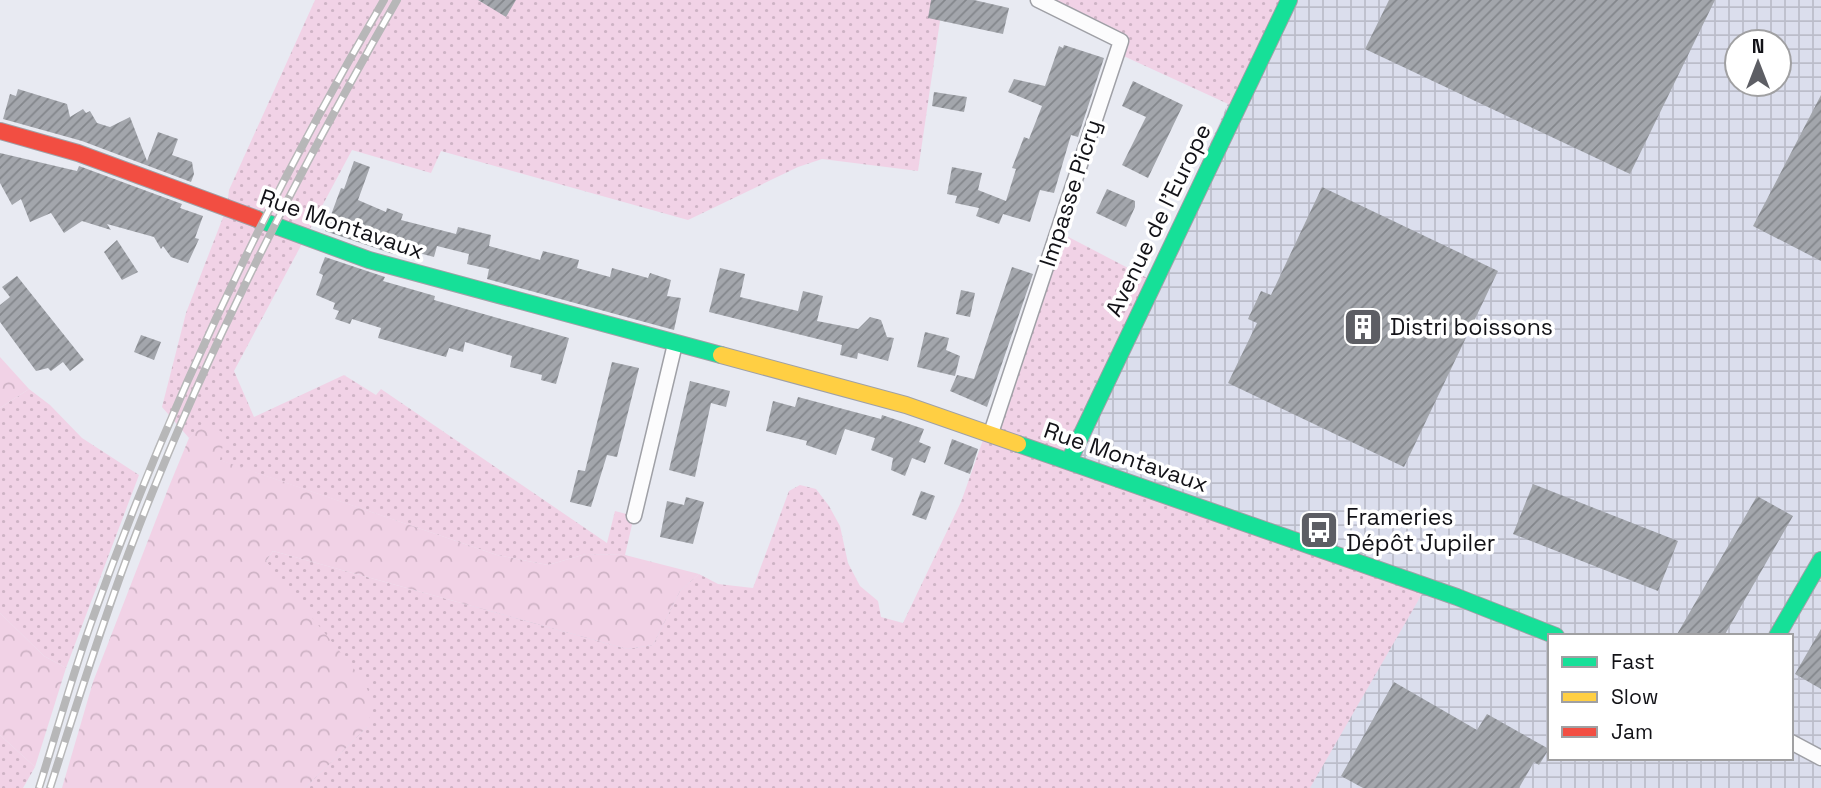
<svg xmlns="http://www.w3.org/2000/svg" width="1821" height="788" font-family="'Space Grotesk',sans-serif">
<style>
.industrial{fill:url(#industrial-grid);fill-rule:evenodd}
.grass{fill:url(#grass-dots)}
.forest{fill:url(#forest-crowns)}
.building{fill:url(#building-hatch)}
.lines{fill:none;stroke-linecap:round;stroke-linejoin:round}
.street-casing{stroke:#9fa0a6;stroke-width:17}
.fast-casing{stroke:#9fa0a6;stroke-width:18}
.slow-casing{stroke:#9fa0a6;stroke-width:18}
.jam-casing{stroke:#9fa0a6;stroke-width:18}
.street{stroke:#fcfcfd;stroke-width:14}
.fast{stroke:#16e098;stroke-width:16}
.slow{stroke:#ffcf43;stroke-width:16}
.jam{stroke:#f24e42;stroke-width:16}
.rail-casing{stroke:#b7b7b8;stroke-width:8}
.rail{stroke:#fff;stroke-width:5;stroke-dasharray:16;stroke-linecap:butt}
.labels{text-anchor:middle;stroke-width:7;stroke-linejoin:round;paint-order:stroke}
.street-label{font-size:23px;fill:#121217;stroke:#fff}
.poi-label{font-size:23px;fill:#121217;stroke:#fff;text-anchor:start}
</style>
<defs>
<pattern id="industrial-grid" width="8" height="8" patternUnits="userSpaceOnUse" patternTransform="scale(1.75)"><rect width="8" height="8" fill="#dbdeed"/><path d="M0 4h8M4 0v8" fill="none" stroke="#bbbdca"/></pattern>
<pattern id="grass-dots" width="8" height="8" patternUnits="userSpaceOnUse" patternTransform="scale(1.75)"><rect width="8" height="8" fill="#f1d2e6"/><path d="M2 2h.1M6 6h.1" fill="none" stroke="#ceb3c5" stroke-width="1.8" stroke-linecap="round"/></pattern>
<pattern id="forest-crowns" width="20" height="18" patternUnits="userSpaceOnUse" patternTransform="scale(1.75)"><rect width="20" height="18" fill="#f1d2e6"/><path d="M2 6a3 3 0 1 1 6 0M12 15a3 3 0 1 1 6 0" fill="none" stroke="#ceb3c5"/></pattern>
<pattern id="building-hatch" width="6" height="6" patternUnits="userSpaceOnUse" patternTransform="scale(1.75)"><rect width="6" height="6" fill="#a3a6ac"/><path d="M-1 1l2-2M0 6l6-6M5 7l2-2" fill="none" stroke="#83868b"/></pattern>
</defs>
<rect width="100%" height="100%" fill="#e8eaf2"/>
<path class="industrial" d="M1274,0h547v788h-1747l512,-234 39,1 239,82 39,-14 166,-162zM1737,42h42v42h-42zM1550,636h241v122h-241z"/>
<path class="grass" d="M315,0h628l-25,171 -96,-12 -24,8 -110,53 -247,-69 -10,22 -79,-23 -118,221 20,46 90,-42 32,20 5,-6 226,154 8,-32 19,5 -9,39 -39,-1 -38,11 -51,-10 -278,-95 -13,-37 -17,15 -27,-31 24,-94 41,-106 2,-17z
M1051,0h238l-52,108 -120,-55 4,-12z
M1057,231l96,50 -84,180 357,126 -116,201h-1005l62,-61 -101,-166 7,-10 354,98 26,-4 27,-54 19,-17 19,10 35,4 36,-97 11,-6 16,4 13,17 11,20 8,37 12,23 18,15 3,16 22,6 58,-121z
M29,389l21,16 32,33 57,37 -73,193 -22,-12 -44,-43v-205z
M0,735l35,32 -12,21h-23z"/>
<path class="forest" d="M0,357l29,32 -29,19z
M206,422l19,12 -5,26 277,95 51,10 38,-11 39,1 74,19 -19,17 -27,54 -26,4 -354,-98 -7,10 97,119 10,22 -6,25 -62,61h-243l31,-106 75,-193 21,-51z
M0,613l44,43 22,12 -31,99 -35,-32z"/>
<path class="building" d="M478,0h38l-10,17z
M931,0h43l35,8 -6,26 -75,-16z
M1389,0h326l-85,174 -265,-125z
M1064,45l40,13 -26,79 -7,-2 -17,58 -14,-3 -10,32 -27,-8 -4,10 -23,-8 3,-8 -24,-5 2,-7 -10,-2 5,-27 30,6 -4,17 28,11 10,-32 -4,-1 12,-31 5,2 13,-33 -34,-14 6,-13 31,7 14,-40 4,2z
M1133,81l50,24 -35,73 -26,-13 24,-48 -24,-11z
M18,89l49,15 3,13 13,-8 3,4 4,-2 7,12 13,4 20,-10 17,44 11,-29 20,7 -6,16 20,7 2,12 -3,8 -109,-41 -79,-22 7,-25 6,2z
M934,92l33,5 -3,15 -32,-6z
M1821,95v166l-68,-35z
M0,153l77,18 2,-5 103,38 -2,4 23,8 -8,22 4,1 -11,24 -17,-6 -8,-11 -2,3 -7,-12 -47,-13 4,6 -29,-9 -18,12 -13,-20 -21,9 -9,-23 -9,6 -12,-22z
M354,161l16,6 -12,33 28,12 1,-4 16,6 -2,6 55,14 2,-7 33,8 -2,11 51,14 3,-9 36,9 -2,8 33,9 2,-9 36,10 2,-5 21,7 -4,16 14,2 -7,32 -187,-51 2,-10 -22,-5 2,-10 -32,-8 -3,11 -38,-10 -3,7 -68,-23 16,-43 3,1z
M1322,187l176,84 -94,196 -176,-84 29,-60 -9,-4 13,-28 10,4z
M1107,189l28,12v6l-9,20 -30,-14z
M117,240l21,32 -16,8 -18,-28z
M325,257l60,20 -2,4 52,15 -1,4 135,38 -13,46 -15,-4 1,-5 -32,-8 2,-11 -47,-14 -2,10 -14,-4 -3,9 -68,-19 3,-10 -29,-9 -2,5 -15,-5 4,-8 -6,-2 2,-6 -19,-8 7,-20 -4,-2z
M1012,267l21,7 -46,133 -37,-16 7,-16 17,4z
M720,268l25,6 -5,23 58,14 5,-20 20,5 -6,25 41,8 12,-12 11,3 6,17 7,1 -6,23 -30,-8 -1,6 -17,-4 2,-10 -133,-33z
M17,276l67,84 -14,11 -7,-9 -12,9 -3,-3 -12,3 -36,-49v-17l10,-8 -8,-10z
M961,290l14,3 -5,24 -14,-3z
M925,332l24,6 -3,12 14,6 -5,20 -38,-9z
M141,335l20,7 -7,18 -20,-8z
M612,362l27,6 -22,89 -10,-2 -16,52 -21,-5 8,-32 7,1z
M690,381l40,10 -4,16 -15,-4 -16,74 -26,-7z
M798,397l83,22 1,-4 42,14 -5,13 12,5 -6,16 -13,-5 -7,18 -14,-6 2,-12 -22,-8 4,-12 -30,-9 -9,26 -30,-10 1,-4 -41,-10 7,-30 22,6z
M952,439l26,10 -8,25 -26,-10z
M1533,484l145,57 -20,50 -145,-57z
M921,491l14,5 -9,24 -14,-5z
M1757,496l36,20 -69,120h-48z
M686,497l18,5 -11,42 -33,-7 7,-36 17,4z
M1821,629v60l-26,-15z
M1394,682l83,48 10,-16 62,35 -10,16 -5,-3 -15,26h-156l-22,-12z"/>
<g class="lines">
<g class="street-casing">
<path id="street" d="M991,433l130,-392 -83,-41
M634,516l41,-172
M1791,742l30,16"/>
</g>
<g class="fast-casing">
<path id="fast" d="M257,219l112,41 352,95
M1018,444l439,153 99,39
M1069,461l220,-461
M1777,636l44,-76"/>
</g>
<g class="slow-casing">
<path id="slow" d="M721,355l185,50 112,39"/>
</g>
<g class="jam-casing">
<path id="jam" d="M0,131l78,22 179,66"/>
</g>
<use href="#street" class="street"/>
<use href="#fast" class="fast"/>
<use href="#slow" class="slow"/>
<use href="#jam" class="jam"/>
<g class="rail-casing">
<path id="rail" d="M39,788c17,-54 32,-108 51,-162 77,-218 177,-427 294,-626
M50,788c26,-81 51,-162 81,-241 72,-191 165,-370 266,-547"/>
</g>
<use href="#rail" class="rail"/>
</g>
<defs>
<g id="building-square" transform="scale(2.0125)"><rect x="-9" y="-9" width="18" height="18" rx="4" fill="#5d5e64" stroke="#fff"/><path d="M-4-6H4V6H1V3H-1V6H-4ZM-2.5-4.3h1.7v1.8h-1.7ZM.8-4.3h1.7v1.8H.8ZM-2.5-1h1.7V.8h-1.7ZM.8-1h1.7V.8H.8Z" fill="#fff"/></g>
<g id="bus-square" transform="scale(2.0125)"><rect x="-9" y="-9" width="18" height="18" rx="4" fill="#5d5e64" stroke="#fff"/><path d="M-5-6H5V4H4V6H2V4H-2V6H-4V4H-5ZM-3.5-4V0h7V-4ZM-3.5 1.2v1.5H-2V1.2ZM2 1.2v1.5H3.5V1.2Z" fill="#fff"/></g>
</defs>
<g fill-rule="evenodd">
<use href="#building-square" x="1363" y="327"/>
<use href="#bus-square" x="1319" y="530"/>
</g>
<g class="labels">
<g class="street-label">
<text transform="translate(1070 193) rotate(-72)" y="8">Impasse Picry</text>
<text transform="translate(1158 220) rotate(-64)" y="8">Avenue de l'Europe</text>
<text transform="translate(342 224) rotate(19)" y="8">Rue Montavaux</text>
<text transform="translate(1126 457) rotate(19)" y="8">Rue Montavaux</text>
</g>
<g class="poi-label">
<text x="1390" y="335">Distri boissons</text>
<text x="1346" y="525">Frameries<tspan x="1346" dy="26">Dépôt Jupiler</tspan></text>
</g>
</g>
<rect x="1548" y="634" width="245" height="126" fill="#ffffff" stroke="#a0a0a2" stroke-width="2"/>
<rect x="1562" y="657" width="35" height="10" fill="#16e098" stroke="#a0a0a2" stroke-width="2"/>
<text x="1611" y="669" font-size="21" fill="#121217">Fast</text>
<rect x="1562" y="692" width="35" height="10" fill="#ffcf43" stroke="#a0a0a2" stroke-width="2"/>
<text x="1611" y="704" font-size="21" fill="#121217">Slow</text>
<rect x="1562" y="727" width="35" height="10" fill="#f24e42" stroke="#a0a0a2" stroke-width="2"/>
<text x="1611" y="739" font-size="21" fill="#121217">Jam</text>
<g transform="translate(1758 63)"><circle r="33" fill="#ffffff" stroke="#a0a0a2" stroke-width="2"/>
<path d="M0-5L12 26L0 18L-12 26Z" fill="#5d5e64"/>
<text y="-10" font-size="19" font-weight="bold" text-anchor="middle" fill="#121217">N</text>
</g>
</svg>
